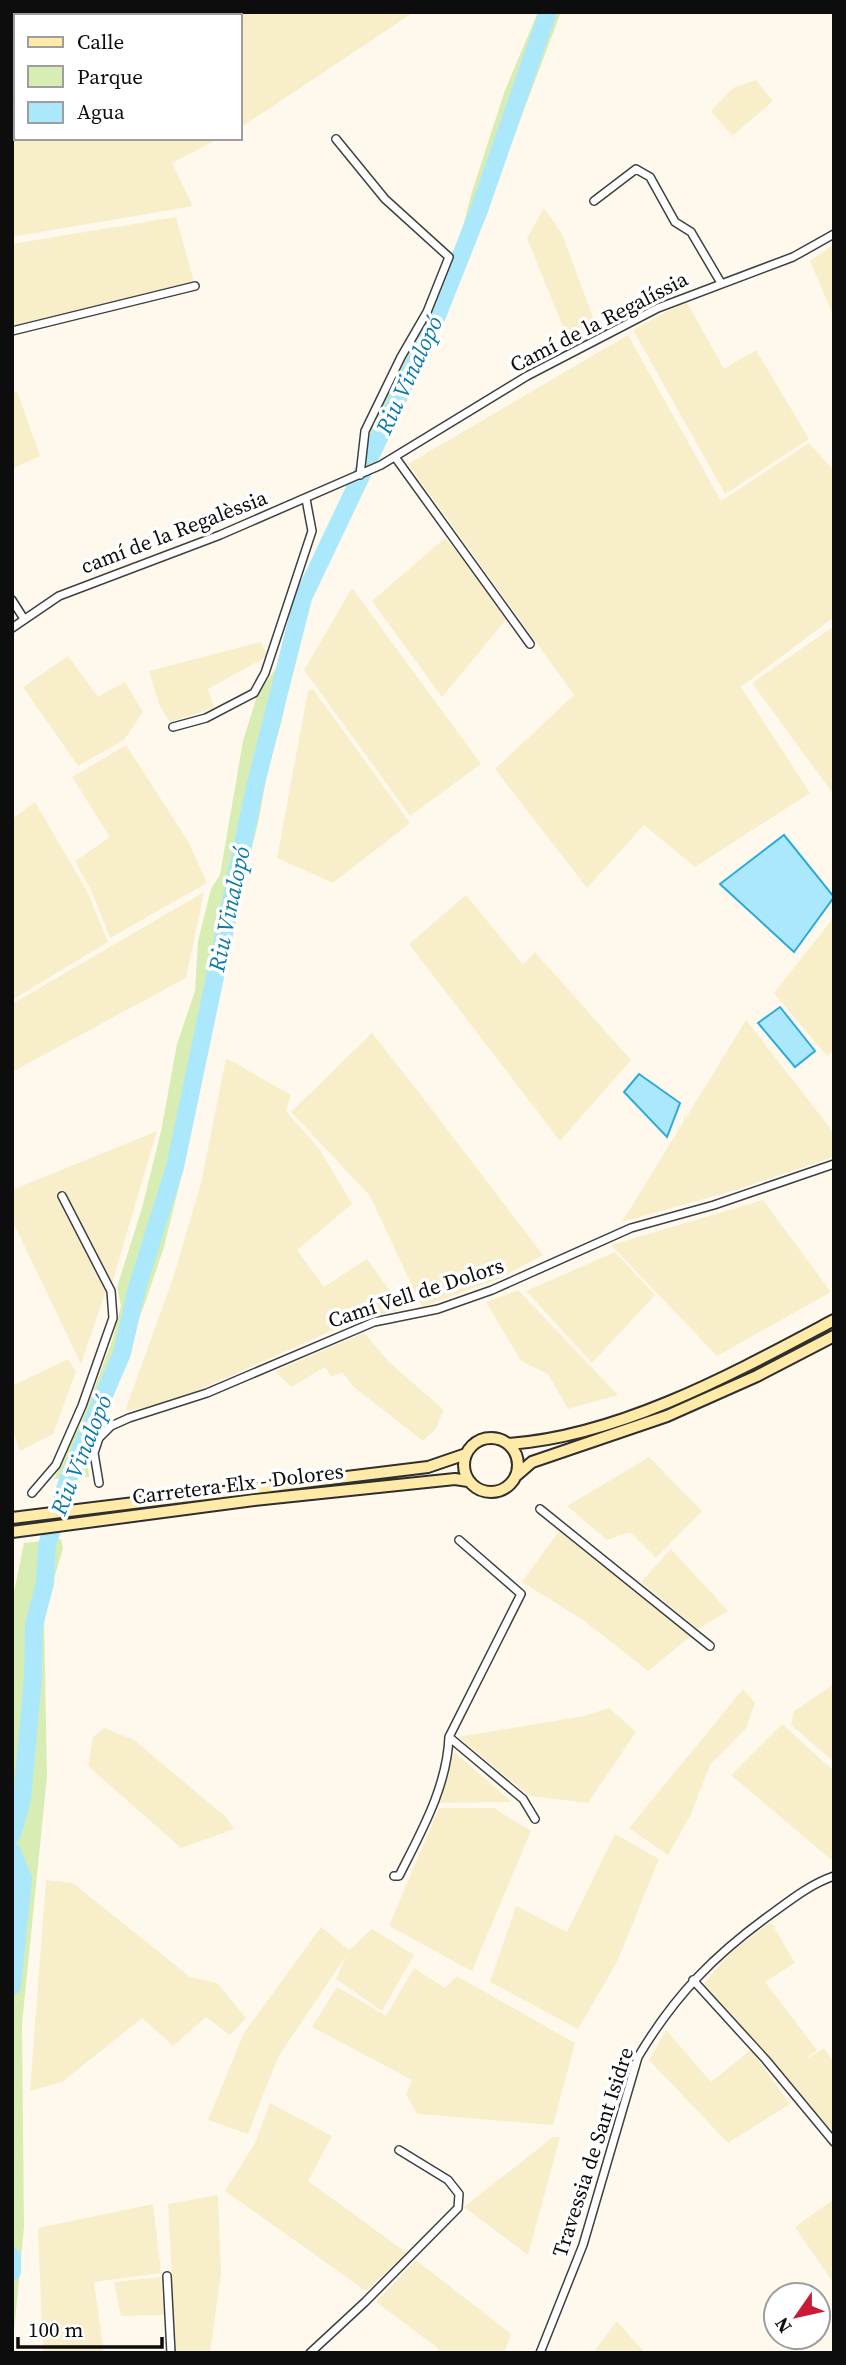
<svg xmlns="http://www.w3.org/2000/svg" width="846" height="2365" font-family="'Source Serif 4',serif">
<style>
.farmland{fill:#f8eeca}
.green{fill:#d8edb3}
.water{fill:#ace8fc;stroke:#2cabda;stroke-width:2}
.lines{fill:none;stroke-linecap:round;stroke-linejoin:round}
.river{stroke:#ace8fc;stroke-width:18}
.street-casing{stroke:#404040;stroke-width:10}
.secondary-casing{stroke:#2f2f2f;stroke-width:14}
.street{stroke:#fff;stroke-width:7}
.secondary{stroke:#ffeaa8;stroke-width:10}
.labels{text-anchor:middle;stroke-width:7;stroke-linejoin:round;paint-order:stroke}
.street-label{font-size:21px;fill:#0d0d0d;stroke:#fff}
.water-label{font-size:23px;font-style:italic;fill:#0b79aa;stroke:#fff}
</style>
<rect width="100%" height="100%" fill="#fff9ed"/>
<path class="farmland" d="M12,12h402l-174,116v-112h-224v122h204l-48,25 21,43 -181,31z
M756,80l17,21 -41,35 -21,-25 22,-23z
M544,208l18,26 35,94 -28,14 -42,-104z
M176,217l18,65 -182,44v-82z
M834,244v73l-24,-56z
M686,301l38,68 32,-19 53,89 -84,55 -92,-164z
M628,335l93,166 88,-58 25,28v146l-93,70 69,106 -115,74 -51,-42 -57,63 -92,-119 79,-74 -166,-231z
M17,391l23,65 -28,13v-76z
M445,538l64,78 -67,81 -70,-96z
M352,588l129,176 -71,52 -106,-146z
M834,626v169l-82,-112z
M261,642l7,14 -60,33 6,19 -44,14 -10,-15 -11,-36z
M68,656l30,41 27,-15 18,30 -19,28 -46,26 -55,-79z
M313,689l97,134 -77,60 -56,-25 31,-167z
M126,745l62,96 19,42 -97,55 -18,-46 -17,-31 35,-24 -38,-60z
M35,802l52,89 21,51 -96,58v-181z
M204,892l-18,86 -174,94v-68z
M466,895l57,70 12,-13 96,108 -71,81 -151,-197z
M834,917v133l-7,6 -53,-63z
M746,1020l88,113v24l-98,33 -114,32z
M372,1033l45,57 126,165 -45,24 -76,28 -52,-111 -79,-84z
M226,1058l65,37 -5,16 34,39 32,54 -55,46 27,37 43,-28 36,50 -54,14 -179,80 -45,8 48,-133 28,-95z
M157,1131l-45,152 -55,-94 49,101 -25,74 -69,-144v-30z
M763,1200l68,92 -114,64 -106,-111z
M615,1252l40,43 -63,68 -66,-72z
M518,1290l100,105 -50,14 -20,-35 -27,-13 -35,-59z
M364,1333l26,30 54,47 -9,20 -12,11 -68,-53 -13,-16 -11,5 -6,-10 -34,20 -16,-16z
M68,1359l8,13 -23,62 -33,17 -8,-23v-42z
M649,1457l53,54 -46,47 -26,-26 -23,8 -40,-34z
M559,1531l132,105 -43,35 -65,-51 -61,-38z
M671,1549l57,62 -30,18 -57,-47z
M834,1684v78l-43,-37 3,-14z
M743,1689l12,14 -9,25 -36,37 -19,49 -23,41 -39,-27z
M609,1708l27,24 -48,71 -58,-7 -72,-59 126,-21z
M782,1724l52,47v91l-103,-87z
M104,1728l30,12 92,77 8,12 -53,19 -93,-82 5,-29z
M454,1752l58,50 -73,1z
M439,1808h55l37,23 -59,140 -83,-45z
M615,1834l44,25 -42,103 -39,67 -88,-47 26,-76 51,26z
M46,1880l27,3 117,94 27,6 29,35 -16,17 -24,-18 -33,29 -31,-28 -80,64 -32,9z
M771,1922l24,41 -30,19 52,68 -13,11 20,-13 10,15v70l-131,-148 27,-32z
M321,1927l28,23 23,-21 42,26 -32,56 -46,-32 10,-23 -68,101 -30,77 -40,-14 36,-87z
M414,1968l31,20 12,-12 118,67 -22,82 -136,-11 -11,-20 6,-14 -100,-53 25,-40 49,29z
M666,2030l45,52 40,-32 39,54 -62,39 -79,-83z
M270,2103l62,33 -24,45 99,72 -41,38 -141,-100 30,-48z
M553,2137h7l-32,118 -64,-48z
M218,2195l3,78 -11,80h-34l-8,-149z
M834,2199v85l-39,-57z
M153,2204l8,69 -67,9 10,71h-61l-5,-125z
M416,2260l95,74 -7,19h-68l3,-4 -63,-47z
M161,2277l3,38 -43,1 -7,-34z
M617,2321l28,32h-52z"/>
<path class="green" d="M538,12h23l-101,267 -77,170 -16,11 3,-31 85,-172 16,-62 34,-105z
M365,485l-53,112 -14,43 -16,80 -14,48 -9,51 -33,135 -43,216 -19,77 -19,56 -58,151 2,23 -35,2 31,-66 27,-72 9,-35 -4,-19 25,-79 19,-77 16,-87 18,-53 3,-50 13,-52 9,-14 23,-134 14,-45 23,-34 20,-72 41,-90 5,-8z
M61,1539l2,9 -19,65 3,163 -25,248 2,203 -12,126v-751l12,-59z"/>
<path class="water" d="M784,835l50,62 -40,55 -74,-68z
M780,1007l35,44 -20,16 -37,-44z
M639,1074l41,29 -13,34 -43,-45z"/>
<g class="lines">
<path class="river" d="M12,1835l10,-36 11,-121 1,-53 11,-42 2,-38 22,-68 53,-124 15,-65 38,-121 80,-380 48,-189 134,-282 42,-106 69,-198
M12,1851l11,28 -11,107
M12,2257v15"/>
<g class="street-casing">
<path id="street" d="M336,139l49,60 64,58 -22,55 -26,45 -36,74 -5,44
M594,201l42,-32 14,8 25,45 16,10 30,51
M12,331l183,-45
M395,457l135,187
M12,600l12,19
M12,628l47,-32 161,-61 161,-70 146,-89 131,-68 135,-51 41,-23
M173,727l33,-9 48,-25 11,-20 47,-142 -6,-32
M99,1483l-5,-30 5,-15 12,-12 18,-8 78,-25 167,-71 64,-13 54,-19 139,-62 83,-23 120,-41
M32,1493l24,-28 26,-59 31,-88 -2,-27 -49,-95
M540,1509l170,137
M459,1540l62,54 -72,143 74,62 12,20
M394,1876h5c22,-44 48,-89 50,-139
M693,1980l73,80 68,82
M167,2276l4,77
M310,2353l55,-51 93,-94 1,-14 -11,-14 -49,-30
M540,2353l43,-108 55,-188c37,-62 77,-103 136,-145 19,-14 37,-28 60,-36"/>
</g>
<g class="secondary-casing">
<path id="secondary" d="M464 1465a27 27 0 1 1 54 0a27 27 0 1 1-54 0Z
M509,1444c112,-8 227,-72 325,-124
M517,1475l15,-13 135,-46 90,-40 77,-40
M12,1518l416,-51 38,-13
M12,1532l242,-32 201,-21 13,2"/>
</g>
<use href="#street" class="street"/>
<use href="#secondary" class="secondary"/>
</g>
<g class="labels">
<g class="street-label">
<text transform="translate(599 322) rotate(-27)" y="7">Camí de la Regalíssia</text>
<text transform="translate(174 532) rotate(-21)" y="7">camí de la Regalèssia</text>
<text transform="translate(416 1293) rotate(-18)" y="7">Camí Vell de Dolors</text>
<text transform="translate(238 1484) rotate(-7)" y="7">Carretera Elx - Dolores</text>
<text transform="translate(593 2152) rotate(-72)" y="7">Travessia de Sant Isidre</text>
</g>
<g class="water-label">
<text transform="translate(409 375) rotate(-65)" y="8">Riu Vinalopó</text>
<text transform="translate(229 909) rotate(-78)" y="8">Riu Vinalopó</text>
<text transform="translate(81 1455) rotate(-68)" y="8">Riu Vinalopó</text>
</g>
</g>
<rect width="846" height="2365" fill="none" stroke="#0d0d0d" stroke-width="28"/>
<rect x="14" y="14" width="228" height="126" fill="#ffffff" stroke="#9e9e9e" stroke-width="2"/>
<rect x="28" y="37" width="35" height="10" fill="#ffeaa8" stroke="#9e9e9e" stroke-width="2"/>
<text x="77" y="49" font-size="21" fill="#0d0d0d">Calle</text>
<rect x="28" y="66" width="35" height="21" fill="#d8edb3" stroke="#9e9e9e" stroke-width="2"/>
<text x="77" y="84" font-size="21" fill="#0d0d0d">Parque</text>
<rect x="28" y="102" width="35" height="21" fill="#ace8fc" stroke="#9e9e9e" stroke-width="2"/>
<text x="77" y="119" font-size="21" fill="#0d0d0d">Agua</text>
<g transform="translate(797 2316) rotate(236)"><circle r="33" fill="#ffffff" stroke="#9e9e9e" stroke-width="2"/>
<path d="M0-5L12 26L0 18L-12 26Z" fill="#ca1837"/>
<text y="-10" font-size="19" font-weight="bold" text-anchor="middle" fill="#0d0d0d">N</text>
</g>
<path d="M18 2337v10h144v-10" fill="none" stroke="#0d0d0d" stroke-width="3.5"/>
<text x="28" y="2337" font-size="21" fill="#0d0d0d" stroke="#ffffff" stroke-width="5" paint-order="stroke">100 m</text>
</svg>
